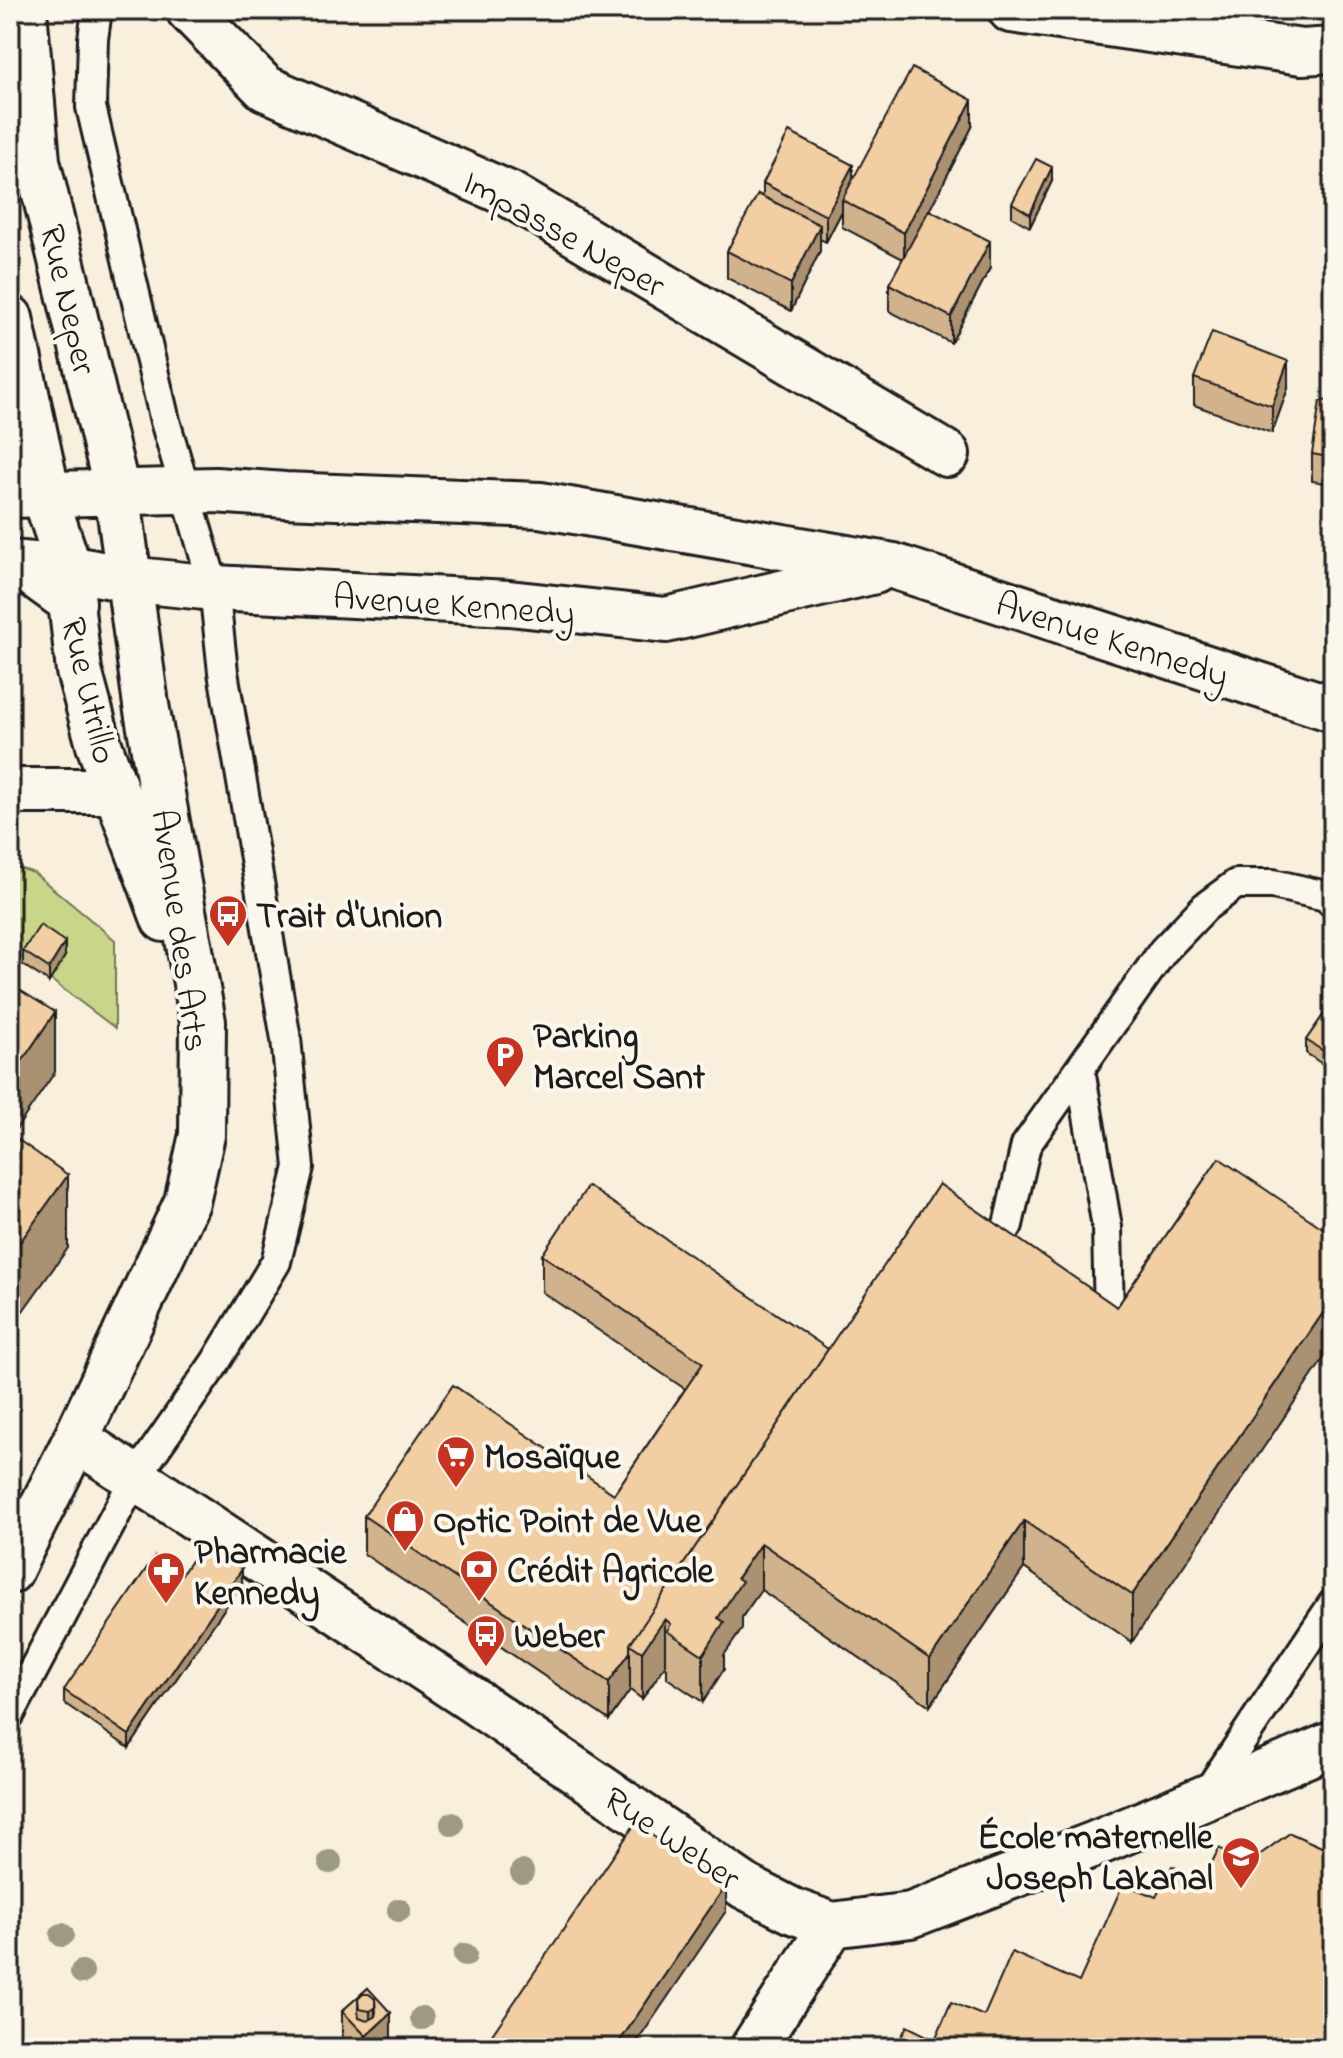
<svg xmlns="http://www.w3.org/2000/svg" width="1343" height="2058" font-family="'Indie Flower',sans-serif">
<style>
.green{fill:#c9d689;stroke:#727952;stroke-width:2}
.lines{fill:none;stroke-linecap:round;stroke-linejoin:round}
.lane-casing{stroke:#1c1c1c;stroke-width:34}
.street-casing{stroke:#1c1c1c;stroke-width:50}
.secondary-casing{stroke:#1c1c1c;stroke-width:50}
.lane{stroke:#fbf7ec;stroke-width:28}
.street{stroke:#fbf7ec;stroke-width:44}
.secondary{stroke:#fbf7ec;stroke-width:44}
.tree{fill:#9c9a85}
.wall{fill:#d0b28c;stroke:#1c1c1c;stroke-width:2}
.shaded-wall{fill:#a99172;stroke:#1c1c1c;stroke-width:2}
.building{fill:#f2cfa3;stroke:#1c1c1c;stroke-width:2;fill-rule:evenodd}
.labels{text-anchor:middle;stroke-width:8;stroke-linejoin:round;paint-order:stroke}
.street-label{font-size:36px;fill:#1c1c1c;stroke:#fbf7ec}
.poi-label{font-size:36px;font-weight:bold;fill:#1c1c1c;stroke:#fbf7ec;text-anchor:start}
</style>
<rect width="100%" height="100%" fill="#f9efdd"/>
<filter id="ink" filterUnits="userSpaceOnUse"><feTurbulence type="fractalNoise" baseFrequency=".0125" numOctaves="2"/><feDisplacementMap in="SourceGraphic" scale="16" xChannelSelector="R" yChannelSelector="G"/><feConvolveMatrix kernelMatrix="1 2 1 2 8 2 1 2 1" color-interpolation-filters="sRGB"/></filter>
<g filter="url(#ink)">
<path class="green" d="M10,865l24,8 81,67v88l-105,-79z"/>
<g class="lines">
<g class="lane-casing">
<path id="lane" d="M1080,1069l27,158 2,90 -9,20
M985,1262l23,-37 18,-80 137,-194 42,-44 31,-23h37l53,12 7,7
M10,1714l125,-236 80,-115 61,-101 23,-95 -13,-128 -63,-367 -9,-84 -49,-167 -74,-314 2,-68 4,-29
M1205,1796l128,-192"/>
</g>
<g class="street-casing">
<path id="street" d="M189,10l76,78 244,106 438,260
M1011,10l291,42 31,-2
M10,318l33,154 2,24 24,72 4,35
M20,565l51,37 8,69 20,74 65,174
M10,791h106
M76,1439l395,260 275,188 47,24 39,14 79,-10 184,-71 238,-100
M10,1571l66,-132 111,-237 15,-67 1,-113 -57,-317 -29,-214 -80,-330 -13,-151
M753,2048l79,-123"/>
</g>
<g class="secondary-casing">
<path id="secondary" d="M10,495l205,-5 70,5 255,10 353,61 440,143
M10,563l59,5 58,11 87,9 295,15 157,17 209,-49"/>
</g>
<use href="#lane" class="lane"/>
<use href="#street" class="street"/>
<use href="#secondary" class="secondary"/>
</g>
<g class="tree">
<circle cx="452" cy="1824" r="12"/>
<circle cx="330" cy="1862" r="12"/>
<circle cx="522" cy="1872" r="12"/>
<circle cx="399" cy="1910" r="12"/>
<circle cx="62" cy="1935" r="12"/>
<circle cx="465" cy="1955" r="12"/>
<circle cx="82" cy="1972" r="12"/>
<circle cx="422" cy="2018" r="12"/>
</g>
<path class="wall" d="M972,127l-46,89 64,52 -39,75 -62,-32v-27l14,-25 -61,-32v-16l-16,31 -6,-3v12l-29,60 -64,-33v-27l36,-55v-13l90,-3z
M1052,181l-22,46 -18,-10v-14z
M1194,378l94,10 -16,45 -78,-28z
M1333,400v84l-21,-3v-27z
M23,951l42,5 -16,26 -26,-17z
M1333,1001v54l-8,11 -19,-13v-13z
M1219,1158l-87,484 -108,-74 -94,138 -169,-116 -19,27v12l-18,26v14l-21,33 -36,-24v-10l-2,-2 -23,33 -12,-9 -21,30 -245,-166v-38l250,-22 71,-105 -143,-97v-37l286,94 289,-42z
M182,1574l60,9 -113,165 -65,-45v-13z
M368,1988l23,60h-49v-37z"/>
<path class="shaded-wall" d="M972,100v27l-68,133v-27z
M853,165v26l-11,9v11l-16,31v-26z
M1052,167v14l-22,46v-13z
M820,225v26l-29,60v-27z
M990,241v27l-39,75v-26z
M1288,361v27l-16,45v-27z
M65,942v14l-16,26v-14z
M55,1012v60l-45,66v-59z
M1333,1041v14l-8,11v-14z
M68,1175v73l-58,81v-73z
M1333,1298v47l-201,297v-47z
M832,1352l-161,272 -6,-5v47l-23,33v-47z
M1024,1521v47l-94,138v-47z
M761,1543v47l-19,27v12l-18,26v14l-21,33v-47l15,-37 19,-40z
M242,1569v14l-113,165v-13z
M630,1652v38l-21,30v-38z
M726,1885v26l-93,137h-18z
M375,1999v29l16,-15v35h-25v-12l4,-4v-21z"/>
<path class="building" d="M912,68l60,32 -68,133 -62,-33z
M789,132l64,33 -27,51 -63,-33z
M1036,159l16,8 -22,47 -18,-11z
M758,194l62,31 -29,59 -64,-33z
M929,210l61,31 -39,76 -62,-33z
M1212,332l76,29 -16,45 -78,-28z
M1333,400v58l-21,-4 8,-53z
M40,925l25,17 -16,26 -26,-17z
M10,984l45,28 -45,67z
M1333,1001v40l-8,11 -19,-12z
M10,1134l58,41 -58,81z
M1219,1158l114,77v63l-201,297 -108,-74 -94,138 -169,-116 -24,35 5,3 -24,37 6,4 -21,33 -36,-24 4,-7 -6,-5 -23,33 -12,-8 309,-460 178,123z
M588,1186l240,163 -198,295v8l-21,30 -245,-166 89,-131 161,109 89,-131 -161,-108z
M203,1543l39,26 -113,166 -65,-45 91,-134 27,18z
M635,1824l91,61 -111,163h-132z
M1290,1833l43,19v196h-438l12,-22 28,14 16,-38 33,14 28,-64 67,30 44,-98 33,13 16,-31 31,15 16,-33 29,15z
M368,1988l23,25 -25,23 -24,-25zM363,1994h6l6,5 1,13 -1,5 -8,4 -8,-3 -1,-6v-13z
M363,1994h6l6,5v9l-5,3 -11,-2 -1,-10z"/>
</g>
<defs>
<g id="bus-pin" transform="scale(2)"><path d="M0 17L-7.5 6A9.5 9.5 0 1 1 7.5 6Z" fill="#c8321e" stroke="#fbf7ec"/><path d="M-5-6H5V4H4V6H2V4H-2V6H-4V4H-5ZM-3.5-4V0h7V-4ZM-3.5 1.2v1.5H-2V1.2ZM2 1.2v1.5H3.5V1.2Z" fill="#fff"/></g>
<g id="parking-pin" transform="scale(2)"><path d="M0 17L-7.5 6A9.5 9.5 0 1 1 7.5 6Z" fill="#c8321e" stroke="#fbf7ec"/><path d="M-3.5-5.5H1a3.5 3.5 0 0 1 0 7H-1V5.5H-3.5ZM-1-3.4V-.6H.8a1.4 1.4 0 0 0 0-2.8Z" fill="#fff"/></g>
<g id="supermarket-pin" transform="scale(2)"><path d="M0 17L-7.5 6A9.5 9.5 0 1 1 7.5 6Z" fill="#c8321e" stroke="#fbf7ec"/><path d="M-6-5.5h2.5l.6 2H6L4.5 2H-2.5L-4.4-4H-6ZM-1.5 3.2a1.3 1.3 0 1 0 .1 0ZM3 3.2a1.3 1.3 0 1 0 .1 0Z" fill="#fff"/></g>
<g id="shop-pin" transform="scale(2)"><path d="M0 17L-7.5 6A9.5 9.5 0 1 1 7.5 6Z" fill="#c8321e" stroke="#fbf7ec"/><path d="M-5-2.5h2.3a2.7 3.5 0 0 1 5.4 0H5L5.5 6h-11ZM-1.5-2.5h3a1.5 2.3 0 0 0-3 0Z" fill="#fff"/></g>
<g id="bank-pin" transform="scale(2)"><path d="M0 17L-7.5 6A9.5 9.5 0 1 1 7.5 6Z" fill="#c8321e" stroke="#fbf7ec"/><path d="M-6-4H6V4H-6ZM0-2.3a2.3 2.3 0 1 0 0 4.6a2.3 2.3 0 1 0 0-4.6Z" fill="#fff"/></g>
<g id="pharmacy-pin" transform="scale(2)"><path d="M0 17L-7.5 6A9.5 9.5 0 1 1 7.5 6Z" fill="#c8321e" stroke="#fbf7ec"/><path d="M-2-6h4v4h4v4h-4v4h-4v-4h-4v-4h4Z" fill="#fff"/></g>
<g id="school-pin" transform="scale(2)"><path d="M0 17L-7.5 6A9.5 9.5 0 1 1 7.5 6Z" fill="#c8321e" stroke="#fbf7ec"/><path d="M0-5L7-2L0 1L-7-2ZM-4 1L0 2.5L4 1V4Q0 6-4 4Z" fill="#fff"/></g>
</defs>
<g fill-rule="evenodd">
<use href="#bus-pin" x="228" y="914"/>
<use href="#parking-pin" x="505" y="1055"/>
<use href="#supermarket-pin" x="456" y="1455"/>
<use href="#shop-pin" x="405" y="1519"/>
<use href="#bank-pin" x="479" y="1569"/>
<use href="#pharmacy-pin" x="166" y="1571"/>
<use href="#bus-pin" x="486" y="1634"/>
<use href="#school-pin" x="1241" y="1856"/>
</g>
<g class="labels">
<g class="street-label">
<text transform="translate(565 232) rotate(29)" y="13">Impasse Neper</text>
<text transform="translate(70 299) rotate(77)" y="13">Rue Neper</text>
<text transform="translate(454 603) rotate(4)" y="13">Avenue Kennedy</text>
<text transform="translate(1113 638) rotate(18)" y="13">Avenue Kennedy</text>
<text transform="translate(91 690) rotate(77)" y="13">Rue Utrillo</text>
<text transform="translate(182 930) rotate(82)" y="13">Avenue des Arts</text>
<text transform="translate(673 1837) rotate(34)" y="13">Rue Weber</text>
</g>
<g class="poi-label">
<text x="256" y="927">Trait d'Union</text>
<text x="533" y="1047">Parking<tspan x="533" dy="41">Marcel Sant</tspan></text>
<text x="484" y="1468">Mosaïque</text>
<text x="433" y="1532">Optic Point de Vue</text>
<text x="194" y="1563">Pharmacie<tspan x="194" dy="41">Kennedy</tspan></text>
<text x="507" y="1582">Crédit Agricole</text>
<text x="514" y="1647">Weber</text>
<text x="1213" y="1848" text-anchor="end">École maternelle<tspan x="1213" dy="41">Joseph Lakanal</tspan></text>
</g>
</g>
<rect width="1343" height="2058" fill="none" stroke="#fbf7ec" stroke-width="40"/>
<rect x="20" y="20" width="1303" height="2018" fill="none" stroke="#1c1c1c" stroke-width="3" filter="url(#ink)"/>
</svg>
